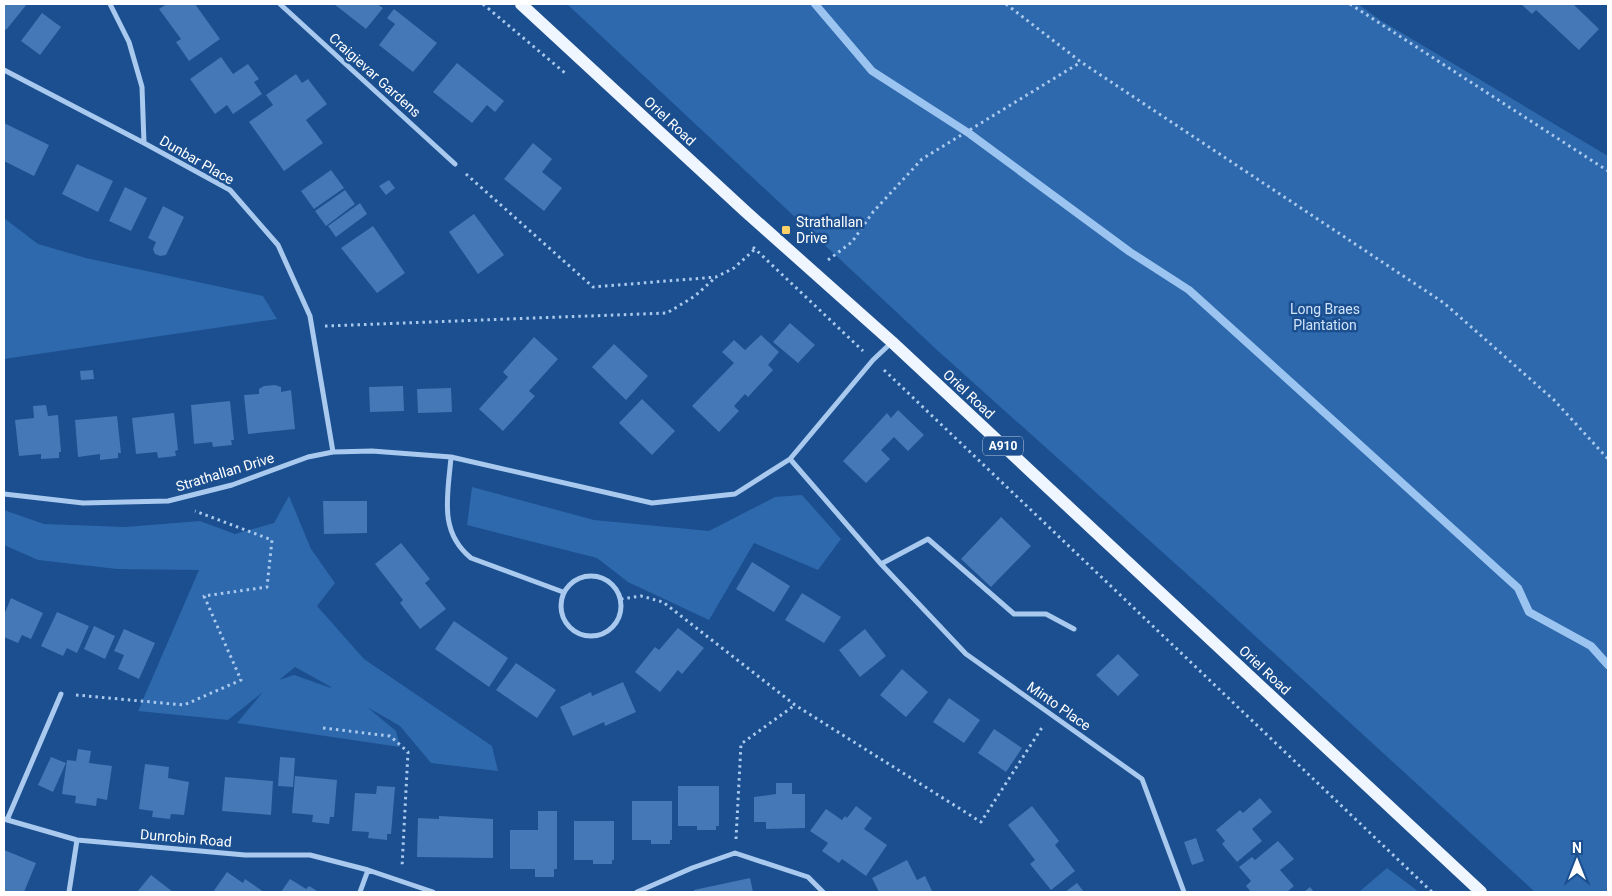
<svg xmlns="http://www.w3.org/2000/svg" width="1612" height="896" font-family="Roboto,sans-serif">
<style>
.green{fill:#2e69ad;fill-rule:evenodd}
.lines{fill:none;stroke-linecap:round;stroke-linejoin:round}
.stream{stroke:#9cc4f0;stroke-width:8}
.building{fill:#4478b7}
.path{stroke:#a9c9ee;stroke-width:3;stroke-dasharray:2.5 4;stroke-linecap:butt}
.street{stroke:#a9c9ee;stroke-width:5}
.primary{stroke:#f0f6ff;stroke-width:12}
.poi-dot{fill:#ffd166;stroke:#1b4f8f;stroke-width:2}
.labels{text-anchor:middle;stroke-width:5;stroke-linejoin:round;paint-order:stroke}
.shield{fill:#1b4f8f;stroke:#bbcadd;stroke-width:1}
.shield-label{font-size:12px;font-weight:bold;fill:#fff}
.street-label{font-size:14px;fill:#fff;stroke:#1b4f8f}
.poi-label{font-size:14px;fill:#fff;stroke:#1b4f8f;text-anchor:start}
.park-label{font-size:14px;fill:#cfe3fa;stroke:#1b4f8f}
</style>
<rect width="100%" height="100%" fill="#1b4f8f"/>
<path class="green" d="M567,4h791l22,16 228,136v736h-73l-317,-290 -281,-252z
M4,218l34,26 48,14 177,38 14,23 -273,40z
M472,487l122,33 115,11 66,-34 27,-2 39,44 -23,31 -64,-27 -45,77 -81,-38 -31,-24 -130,-33z
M289,496l22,53 24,34 -18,23 47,53 128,87 6,25 -67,-8 -31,-37 -33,-19 29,24 4,16 -163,-24 26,-31 -35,28 -90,-9 61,-141 -82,-1 -79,-9 -34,-15v-35l40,14 81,3 75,-6 35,13 39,-11zM295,667l36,20v1l-37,-13 -15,5z
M1387,868l32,24h-60z"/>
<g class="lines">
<path class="stream" d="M815,4l57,67 98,63 160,118 59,38 329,298 11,24 62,34 17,19"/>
</g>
<path class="building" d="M4,4h23l-21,26 -2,-2z
M167,4h28l25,35 -31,22 -13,-19 5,-3 -22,-30z
M334,4h43l6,4 -17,21z
M1521,4h52l26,25 -20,21 -43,-40 -4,4z
M394,9l43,34 -24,29 -34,-27 16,-21 -8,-6z
M42,13l19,14 -21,28 -19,-14z
M221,57l12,17 15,-10 11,15 -5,3 8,12 -29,20 -6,-9 -12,9 -25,-35z
M457,63l47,38 -9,11 -8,-7 -15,18 -39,-31z
M296,74l6,9 6,-4 19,25 -21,16 17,23 -39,28 -35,-49 24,-17 -7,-10z
M4,123l45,22 -15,31 -30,-15z
M533,143l19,16 -10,13 20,16 -18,23 -40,-32z
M77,164l36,17 -15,31 -36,-18z
M331,170l13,18 -30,21 -13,-18z
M389,180l6,8 -9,7 -7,-9z
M125,187l22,11 -16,33 -22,-10z
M345,190l10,14 -29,22 -11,-15z
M360,203l7,11 -31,23 -8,-11z
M163,206l21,11 -18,38 -6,1 -5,-2 -2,-5 3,-7 -8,-4z
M474,214l30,41 -26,19 -29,-42z
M373,226l32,47 -28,20 -36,-45z
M790,323l25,22 -17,18 -25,-21z
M761,335l18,17 -11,13 5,5 -25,27 -3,-3 -11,12 5,5 -20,21 -27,-26 42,-43 -12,-11 12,-12 11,10z
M534,337l24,22 -29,32 6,5 -32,35 -24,-22 29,-32 -5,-5z
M614,344l34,32 -22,24 -34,-33z
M93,370l1,9 -13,1 -1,-9z
M275,385l6,2v5l10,-2 4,39 -47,5 -4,-39 15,-1v-5l5,-3z
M403,386l1,25 -34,1 -1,-25z
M451,388l1,24 -34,1 -1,-24z
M642,399l33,32 -23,24 -33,-32z
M230,401l4,39h-3l1,5 -19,2 -1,-5 -18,2 -3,-39z
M46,405l2,11 10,-1 3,37h-2v6l-18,1v-5l-22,2 -4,-36 19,-2 -1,-12z
M898,410l26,25 -16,16 -14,-14 -13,13 9,9 -24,24 -23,-22 44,-48 4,5z
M174,413l4,37 -3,1 1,5 -18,2 -1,-6 -21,2 -4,-36z
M117,416l4,37h-3v5l-18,2v-6l-22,3 -3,-37z
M323,501h44v32l-43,1z
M1001,517l30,29 -40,41 -30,-28z
M401,543l29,36 -5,4 21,26 -26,20 -20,-26 3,-3 -28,-36z
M752,562l38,24 -16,26 -38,-23z
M802,593l39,24 -17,26 -39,-23z
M11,598l32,15 -12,26 -9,-4 -4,8 -14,-6v-22z
M57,612l32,14 -12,27 -10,-5 -4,8 -22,-10z
M454,621l54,37 -19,29 -54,-38z
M94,626l21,10 -10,23 -21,-10z
M678,628l26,20 -22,26 -4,-4 -18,22 -25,-20 20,-25 4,3z
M124,629l31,14 -16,36 -21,-10 6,-14 -10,-4z
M865,629l21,27 -26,21 -21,-27z
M1118,654l21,21 -21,21 -22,-21z
M516,663l40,27 -19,28 -41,-28z
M902,669l26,23 -22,25 -26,-22z
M623,682l13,30 -31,14 -1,-4 -31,14 -13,-29 31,-15 1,4z
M949,698l31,22 -16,23 -31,-21z
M994,729l28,19 -16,24 -28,-19z
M78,749l13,2 -2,12 23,3 -5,34 -10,-2 -1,8 -21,-3 1,-7 -14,-2 5,-34 9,1z
M51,757l15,6 -13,29 -15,-7z
M280,757l15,1 -2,29 -15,-1z
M145,764l24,3 -1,11 21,4 -5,33 -13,-1 -1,5 -18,-2 1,-6 -14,-2z
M295,776l42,4 -3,37h-4l-1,7 -17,-2 1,-7 -21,-2z
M225,777l48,4 -2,34 -49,-4z
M776,783h16v11h13v34l-39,1v-7h-12v-25l22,-3z
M377,786l18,1 -4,47h-4v6l-19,-2 1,-6 -17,-1 3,-38 21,1z
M678,786h41v40h-3v4h-19v-4h-19z
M1260,798l12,14 -20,17 10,12 -25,21 -15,-18 3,-3 -9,-11 24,-20 3,3z
M632,801h40v39h-2v4h-19v-4h-19z
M856,806l16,12 -8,11 23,16 -21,31 -24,-17 -3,4 -17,-12 6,-8 -18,-12 16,-22 16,11 3,-4 2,2z
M1032,806l27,35 -4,4 20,26 -24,19 -21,-26 5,-4 -27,-35z
M538,811h19v58h-3v8h-19v-8h-25v-39h28z
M439,816l54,3v39l-76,-1 1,-39 21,1z
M574,821h40v39h-2v4h-19v-4h-19z
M1196,838l8,23 -12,4 -8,-23z
M1278,841l16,18 -14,11 14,16 -7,6h-36l-5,-6 5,-5 -12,-14 13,-10 3,3z
M4,850l32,13 -12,29h-20z
M907,860l10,20 8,-4 7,15 -53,1 -7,-14z
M227,872l16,11 2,-4 19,13h-51z
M151,875l22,17h-36z
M750,878l3,14h-59v-2z
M290,879l16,10 3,-3 10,6h-38z
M1077,883l7,9h-19z
M1310,887l4,5h-10z"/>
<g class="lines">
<path class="path" d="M483,4l82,69
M1006,4l75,58 363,241 110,97 54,59
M1350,4l258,167
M466,174l127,113 123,-10 18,-9 21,-19
M753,247l110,104
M828,260l24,-18 21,-30 49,-53 159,-97
M325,326l342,-13 28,-17 21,-19
M884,370l548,522
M621,599l20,-3 22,6 132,103 186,117 62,-96
M76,695l108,10 57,-25 -37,-84 63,-9 5,-47 -77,-29
M323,728l67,8 18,16 -6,115
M736,839l5,-95 54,-39"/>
<path class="street" d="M110,4l19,38 13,45 2,56
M280,4l175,160
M4,70l140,73 86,47 48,55 32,71 23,136
M451,457c-3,38 -13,74 20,101l92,34
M790,459l91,105 85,90 176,125 42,113
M4,494l79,9 85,-2 64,-16 76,-28 25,-5 39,-1 79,6 201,46 83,-9 55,-35 83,-99 18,-17
M881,564l47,-25 86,75h32l28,15
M561 606a30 30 0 1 1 60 0a30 30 0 1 1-60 0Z
M4,819l73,21 168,15h65l58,15 65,22
M7,820l54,-126
M69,892l8,-52
M360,892l8,-22
M637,892l55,-24 43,-15 73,24 15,15"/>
<path class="primary" d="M521,4l224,207 147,131 589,550"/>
</g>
<rect class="poi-dot" x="781" y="225" width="10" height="10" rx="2.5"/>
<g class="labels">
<rect class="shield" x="983" y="436.5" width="40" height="19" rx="4"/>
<g class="shield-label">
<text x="1003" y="450">A910</text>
</g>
<g class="street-label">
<text transform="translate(375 75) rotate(42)" y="5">Craigievar Gardens</text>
<text transform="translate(670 121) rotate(43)" y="5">Oriel Road</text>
<text transform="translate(197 160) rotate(30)" y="5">Dunbar Place</text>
<text transform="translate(969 394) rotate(43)" y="5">Oriel Road</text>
<text transform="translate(225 472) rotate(-17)" y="5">Strathallan Drive</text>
<text transform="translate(1265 670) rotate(43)" y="5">Oriel Road</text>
<text transform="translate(1059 706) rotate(35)" y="5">Minto Place</text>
<text transform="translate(186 838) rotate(5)" y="5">Dunrobin Road</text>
</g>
<g class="poi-label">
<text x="796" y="227">Strathallan<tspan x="796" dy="16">Drive</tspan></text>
</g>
<g class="park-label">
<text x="1325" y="314">Long Braes<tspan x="1325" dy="16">Plantation</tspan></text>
</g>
</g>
<rect width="1612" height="896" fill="none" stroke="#ffffff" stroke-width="10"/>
<g transform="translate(1577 861)" stroke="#1b4f8f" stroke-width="4" paint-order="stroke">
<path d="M0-4L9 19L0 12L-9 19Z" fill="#ffffff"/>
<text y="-8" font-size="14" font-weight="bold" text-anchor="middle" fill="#ffffff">N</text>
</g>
</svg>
